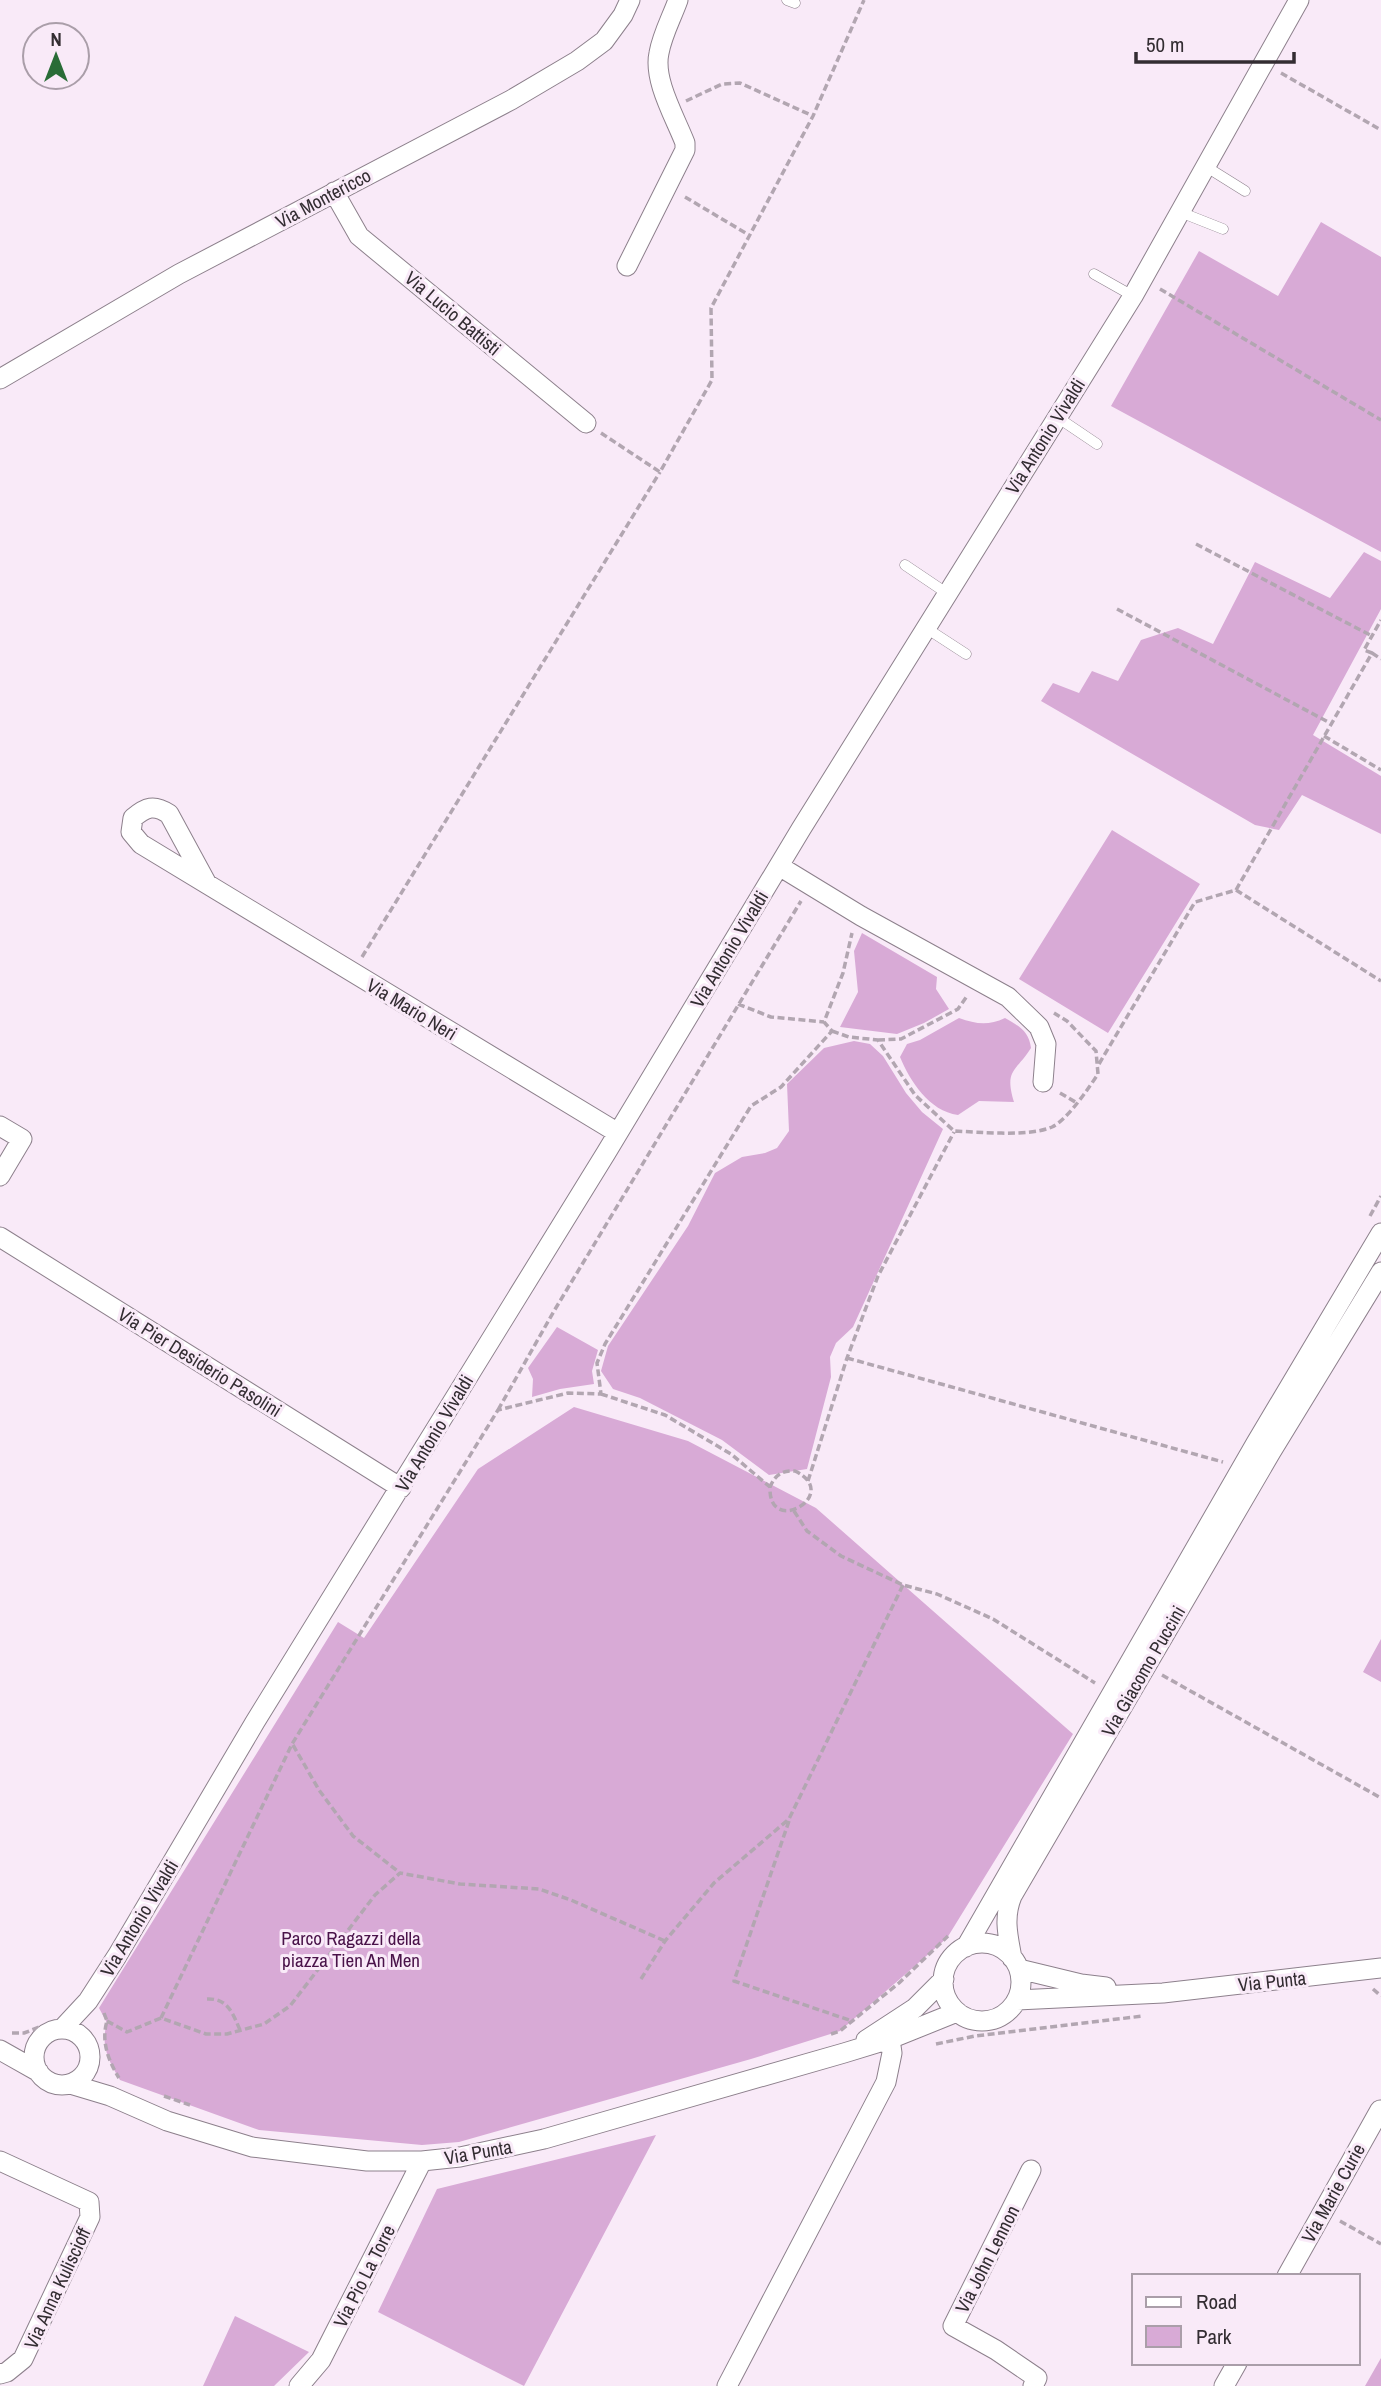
<svg xmlns="http://www.w3.org/2000/svg" width="1381" height="2386" font-family="'Archivo Narrow',sans-serif">
<style>
.green{fill:#d8aad6}
.lines{fill:none;stroke-linecap:round;stroke-linejoin:round}
.service-casing{stroke:#8d808c;stroke-width:11}
.minor-casing{stroke:#8d808c;stroke-width:21}
.path{stroke:#b2a6b1;stroke-width:3.5;stroke-dasharray:7 3.5;stroke-linecap:butt}
.service{stroke:#fff;stroke-width:10}
.minor{stroke:#fff;stroke-width:19}
.labels{text-anchor:middle;stroke-width:6;stroke-linejoin:round;paint-order:stroke}
.street-label{font-size:19px;fill:#332d32;stroke:#f9eaf8}
.park-label{font-size:19px;fill:#491249;stroke:#f9eaf8}
</style>
<rect width="100%" height="100%" fill="#f9eaf8"/>
<path class="green" d="M1321,222l60,35v295l-270,-146 88,-155 79,45z
M1364,552l17,9v48l-68,126 68,41v58l-79,-39 -23,35 -24,-5 -214,-124 12,-18 26,10 13,-22 26,10 23,-41 37,-12 35,16 42,-82 75,36z
M1112,830l88,54 -92,149 -89,-54z
M862,933l75,44 -1,12 13,20 -25,14 -27,11 -57,-7 18,-35 -4,-41z
M959,1018c17,6 29,8 46,0 14,8 24,13 26,30 -15,24 -27,21 -17,54l-35,-1 -21,14c-29,-4 -48,-34 -58,-58l7,-13 13,-4z
M854,1041l16,3 13,12 23,37 16,19 21,17 -90,198 -17,16 -6,14 1,20 -24,92 -38,6 -47,-35 -82,-42 -27,-9 -12,-18 7,-25 80,-120 27,-53 27,-16 23,-4 12,-5 12,-17 -2,-47 37,-36z
M557,1327l41,23 -6,21 2,13 -34,5 -28,8 1,-18 -5,-11z
M574,1407l114,34 128,67 257,226 -126,204 -107,93 -89,28 -292,83 -37,3 -163,-15 -139,-50c-11,-18 -20,-35 -13,-57l-8,-15 239,-386 26,16 114,-169z
M1381,1639v43l-18,-10z
M656,2135l-132,251 -146,-74 59,-123z
M235,2316l74,36 -35,34h-71z
M1381,2358v28h-16z"/>
<g class="lines">
<g class="service-casing">
<path id="service" d="M787,0l8,3
M1205,166l40,25
M1180,212l43,17
M1094,274l39,22
M1057,417l40,27
M905,565l43,29
M926,628l40,26"/>
</g>
<g class="minor-casing">
<path id="minor" d="M334,192l25,44 227,187
M627,266l58,-116v-7c-10,-26 -32,-63 -26,-90 3,-18 13,-36 19,-53
M0,379l179,-105 332,-174 66,-39 27,-20 19,-26 7,-15
M779,866l82,50 147,81 31,30 7,17 -3,38
M207,884l-38,-70c-15,-10 -23,-7 -36,4l-2,14 10,12 477,289
M0,1126l22,13 -22,37
M0,1237l401,251
M943 1982a39 39 0 1 1 78 0a39 39 0 1 1-78 0Z
M966,1947l290,-504 125,-210
M1012,1958c-4,-22 -9,-40 0,-62l259,-444 110,-180
M1019,1969l62,15 25,3
M1017,2000l146,-7 218,-25
M62,2029l26,-28 29,-45 138,-234 351,-569 195,-324 332,-533 166,-296
M34 2057a28 28 0 1 1 56 0a28 28 0 1 1-56 0Z
M866,2040l49,-32 29,-29
M0,2050l39,22
M70,2084l40,12 57,25 85,26 115,14h55l38,-4 84,-18 300,-86 46,-14 67,-27
M0,2161l89,41 1,15 -67,142 -16,13 -7,2
M1031,2170l-78,156 43,24 41,28 -4,8
M1287,2276l93,-166
M299,2386l22,-26 101,-199
M727,2386l159,-304 6,-29 -2,-14
M1224,2386l13,-23"/>
</g>
<path class="path" d="M1281,73l100,57
M686,101l36,-17 18,-1 73,33
M685,197l64,38
M1160,289l221,131
M601,433l59,39 52,-92 -1,-72 102,-192 51,-116
M1196,544l176,92
M1117,609l213,114
M1372,653l9,6
M1324,736l57,34
M1236,890l145,91
M362,957l298,-485
M738,1004l33,13 53,5
M832,1031l17,6 29,3 37,55 39,36c25,1 75,6 98,-4 16,-8 36,-38 46,-53l-2,-23 -29,-30 -13,-8
M878,1040l23,-1 57,-30 9,-13
M1099,1064l96,-162 41,-12 136,-237 -8,-3 17,-30
M1060,1093l17,10
M1370,1216l11,-20
M847,1358l376,104
M601,1394l64,21 66,39 39,33c-2,51 73,7 25,-16 -13,-1 -20,4 -25,16
M498,1410l56,-99 247,-410
M808,1481l39,-123 31,-82 76,-144
M794,1511l13,20 34,25 62,29 34,9 56,25 102,64
M1162,1675l219,123
M293,1745l26,45 34,46 47,37
M789,1821l-55,160 118,40
M641,1979l24,-38 49,-58 75,-64 114,-234
M1373,1989l8,7
M207,1999c21,-1 26,15 33,31
M104,2013l3,8c-6,20 1,39 12,57
M161,2018l131,-274 206,-334 70,-17 33,1 -4,-31 8,-19 146,-238 30,-19 51,-56 -8,-9 19,-49 9,-40
M107,2021l20,11 34,-14 45,16h21l37,-10 26,-18 85,-111 25,-22 60,11 79,5 32,11 94,41
M12,2033h12l18,-7
M831,2034l9,-3 59,-48 49,-47
M936,2044l39,-8 168,-20
M164,2096l26,9
M1340,2221l41,23"/>
<use href="#service" class="service"/>
<use href="#minor" class="minor"/>
</g>
<g class="labels">
<g class="street-label">
<text transform="translate(323 198) rotate(-28)" y="7">Via Montericco</text>
<text transform="translate(453 313) rotate(40)" y="7">Via Lucio Battisti</text>
<text transform="translate(1045 436) rotate(-58)" y="7">Via Antonio Vivaldi</text>
<text transform="translate(729 949) rotate(-59)" y="7">Via Antonio Vivaldi</text>
<text transform="translate(412 1009) rotate(31)" y="7">Via Mario Neri</text>
<text transform="translate(200 1362) rotate(32)" y="7">Via Pier Desiderio Pasolini</text>
<text transform="translate(434 1433) rotate(-59)" y="7">Via Antonio Vivaldi</text>
<text transform="translate(1143 1671) rotate(-60)" y="7">Via Giacomo Puccini</text>
<text transform="translate(139 1918) rotate(-59)" y="7">Via Antonio Vivaldi</text>
<text transform="translate(1272 1981) rotate(-6)" y="7">Via Punta</text>
<text transform="translate(478 2152) rotate(-10)" y="7">Via Punta</text>
<text transform="translate(1333 2193) rotate(-61)" y="7">Via Marie Curie</text>
<text transform="translate(987 2259) rotate(-63)" y="7">Via John Lennon</text>
<text transform="translate(364 2276) rotate(-63)" y="7">Via Pio La Torre</text>
<text transform="translate(57 2288) rotate(-65)" y="7">Via Anna Kuliscioff</text>
</g>
<g class="park-label">
<text x="351" y="1945">Parco Ragazzi della<tspan x="351" dy="22">piazza Tien An Men</tspan></text>
</g>
</g>
<rect x="1132" y="2274" width="228" height="91" fill="#f9eaf8" stroke="#aa9ea9" stroke-width="2"/>
<rect x="1146" y="2297" width="35" height="10" fill="#ffffff" stroke="#aa9ea9" stroke-width="2"/>
<text x="1196" y="2309" font-size="21" fill="#332d32">Road</text>
<rect x="1146" y="2326" width="35" height="21" fill="#d8aad6" stroke="#aa9ea9" stroke-width="2"/>
<text x="1196" y="2344" font-size="21" fill="#332d32">Park</text>
<g transform="translate(56 56)"><circle r="33" fill="#f9eaf8" stroke="#aa9ea9" stroke-width="2"/>
<path d="M0-5L12 26L0 18L-12 26Z" fill="#296c37"/>
<text y="-10" font-size="19" font-weight="bold" text-anchor="middle" fill="#332d32">N</text>
</g>
<path d="M1136 52v10h158v-10" fill="none" stroke="#332d32" stroke-width="3.5"/>
<text x="1146" y="52" font-size="21" fill="#332d32" stroke="#f9eaf8" stroke-width="5" paint-order="stroke">50 m</text>
</svg>
